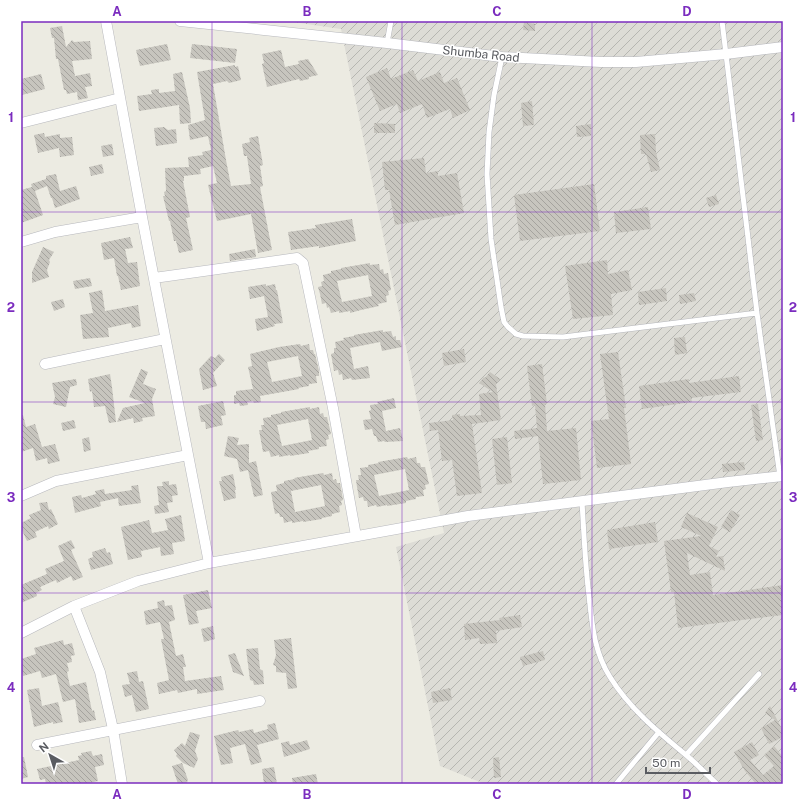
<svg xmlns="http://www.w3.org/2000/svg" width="804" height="805" font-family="'Public Sans',sans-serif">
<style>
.industrial{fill:url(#industrial-furrows)}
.building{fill:url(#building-back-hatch);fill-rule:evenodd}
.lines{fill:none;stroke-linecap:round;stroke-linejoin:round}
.lane-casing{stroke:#b7b8bd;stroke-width:6}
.street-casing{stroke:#b7b8bd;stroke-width:11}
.lane{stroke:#fff;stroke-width:5}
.street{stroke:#fff;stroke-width:10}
.grid{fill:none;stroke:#7b2cbf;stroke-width:1;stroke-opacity:0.55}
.labels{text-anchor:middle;stroke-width:3;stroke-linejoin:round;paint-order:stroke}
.street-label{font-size:12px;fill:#5a5c61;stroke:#fff}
.neatline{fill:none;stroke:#7b2cbf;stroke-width:1.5}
.grid-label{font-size:13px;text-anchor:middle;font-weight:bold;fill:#7b2cbf}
</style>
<defs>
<pattern id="industrial-furrows" width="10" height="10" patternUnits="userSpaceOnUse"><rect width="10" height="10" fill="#dddcd6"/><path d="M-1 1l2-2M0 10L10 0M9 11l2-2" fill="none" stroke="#b6b6b1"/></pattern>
<pattern id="building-back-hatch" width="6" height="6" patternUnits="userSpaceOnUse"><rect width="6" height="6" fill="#c7c5be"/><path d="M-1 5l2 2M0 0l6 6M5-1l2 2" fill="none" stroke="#a5a39e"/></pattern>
</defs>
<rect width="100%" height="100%" fill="#ecebe2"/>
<path class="industrial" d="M286,21h497v763h-298l-45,-18 -44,-219 48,-14 -103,-504z"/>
<path class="building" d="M524,22l11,2v7l-12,-1z
M62,26l4,21 6,-7 2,2 16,-1 2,18 -20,2 3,15 15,-3 2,13 -7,1 3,11 -10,2 -1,-8 -10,2 -1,-4h-2l-6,-31h-2l-2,-21h-2l-2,-10z
M167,44l4,16 -31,6 -4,-16z
M192,44l45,5 -2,14 -45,-5z
M281,50l4,17 14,-3 -1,-3 10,-2 10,16 -9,2v2l-9,2 -1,-2 -32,8 -5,-23 2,-1 -2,-9z
M235,65v2l3,-1 3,14 -12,3 -2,-2 -14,3 13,76 5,26 20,-2 -4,-28h-3l-2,-12 8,-2 -1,-4 9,-2 5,29 -3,1 3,20 -3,1 12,63 -14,3 -7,-39 -34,7 -9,-36 9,-2 -4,-17 -13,3 1,5 -17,2v5h-1l7,36 -4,1 7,32 -14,3 -3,-12h-2l-4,-20h-1l-6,-25h2l-1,-4 2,-1 -1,-23 24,-1 -1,-10 15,-2 -1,-3 9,-2 -3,-14 -18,4 -2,-15 17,-5 -8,-48z
M387,68l4,11 22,-9 5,11 22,-9 4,11 13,-5 13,32 -17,8 -3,-9 -23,9 -5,-14 -22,9 -3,-9 -17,7 -14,-34z
M182,72l8,36 1,15 -11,1 -1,-19 -40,6 -2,-15 15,-2 -1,-4 8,-1v4l16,-2 -2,-17z
M41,74l4,15 -23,6 -1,-16z
M532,101l2,24 -11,1 -2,-23z
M374,123l21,1v9h-21z
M591,124v12l-14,1 -1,-11z
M164,127l4,3 8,-1 1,14 -21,3 -2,-18z
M44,133l1,4 15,-3v4l12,-1 2,18 -14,2 -1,-9 -21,5 -4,-18z
M655,134l1,18 4,18 -9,2 -5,-18h-5l-1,-19z
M112,144l2,11 -11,2 -2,-11z
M424,158l2,15 12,-2v5l19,-3 7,40 -69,12 -6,-35h-4l-3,-28z
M102,164l2,9 -13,3 -2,-9z
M56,174l4,17 16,-5 4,13 -25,9 -3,-10h-1l-4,-12 -12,5 8,24 -22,8v-33l11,-3 -1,-3 15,-5v-3z
M594,184l6,47 -80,10 -6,-46z
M716,195l3,9 -10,3 -3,-9z
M648,207l3,22 -35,4 -2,-21z
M352,219l4,22 -37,7v-2l-28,4 -3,-18 28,-4 -1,-3z
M130,237l3,11 -8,1 3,14 9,-1 3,24 -19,4 -3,-14h-1l-3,-18 -10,2 -3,-17z
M43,247l11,5 -5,8 1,2 -3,8 2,7 -17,6v-11z
M255,249l1,8 -26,4 -1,-7z
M607,260l1,14 20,-4 4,20 -21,4 2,21 -40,4 -8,-53z
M370,263v2l9,-1 1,6 3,-1 1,5 4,-1 3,17 -3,1 1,4 -3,1 1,6 -9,2 1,2 -18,4 -11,3v-2l-11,2v-2l-8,2 -2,-6 -2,1 -1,-5 -4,1 -2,-10 -2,-7 4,-1 -1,-4 3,-1 -1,-6 8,-2v-2l10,-2v-1zM368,275l4,21 -30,6 -5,-21z
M90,278l2,8 -17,3 -2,-8z
M266,284v2l9,-2 1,6h1l6,33 -9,1 1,2 -18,5 -2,-12 13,-2 -4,-21 -14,3 -2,-12z
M666,288l1,13 -28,4 -1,-13z
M102,290l3,21 33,-6 3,21 -9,2 -1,-5 -23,5 1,9 -26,2 -3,-24 13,-2 -4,-20z
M694,293l2,8 -16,3 -1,-9z
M63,299l2,8 -11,4 -3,-9z
M383,330v2l8,-1 2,6 3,-1v4h4l2,7 -20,4 -2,-9 -30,6 4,21 14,-3 2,12 -18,2 -1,-2 -8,2 -1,-6 -3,1 -1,-5 -4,1 -3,-17 3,-1v-5h2l-1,-6 9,-2 -1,-2 11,-2v-1z
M685,337l2,16 -12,2 -1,-17z
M300,344l1,2 8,-2 1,6h3l1,4h1l4,17v5h-3l1,7 -8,1v2l-11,2 1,1 -39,7 1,6 -7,1 -1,-2 -6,1 1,3 -8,1 -1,-3 -5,1v-9h2v-4l17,-2 -5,-22 4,-1 -2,-12 29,-7zM298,356l4,20 -30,6 -5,-20z
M464,349l2,13 -22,4 -2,-13z
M618,352l8,56h-2l7,56 -34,4 -6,-47 18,-2 -9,-65z
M219,354l6,6 -12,13 4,13 -14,4 -4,-21 12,-13 4,2z
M542,364l5,40h-2l2,27 29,-3 5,52 -38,4 -5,-48 -23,3 -1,-8 23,-3 -2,-23 -3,1 -5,-40z
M141,369l7,3 -5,12 13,5 -4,10 3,17 -13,2 1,3 -9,2 -1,-5 -16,4 6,-14 22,-5 -16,-6z
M490,372l10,7 -4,5 5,36 -29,4 10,69 -25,3 -5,-36 -10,1 -4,-31 -8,1 -1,-8 24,-3 -1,-5 8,-1v2l21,-1 -2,-21 14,-2 -14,-9 5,-6 1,1z
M110,374l2,13 4,35 -7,1 -4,-17 -11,1 -2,-16 -2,1 -2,-13z
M739,376l2,16 -50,6 1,4 -50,7 -3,-23 50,-7v4z
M76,379l1,6 -7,2 -4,20 -13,-3 2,-7 -3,-14z
M394,398l2,10 -14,3 4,20 14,-3 3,13 -18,1 -1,-1 -6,1 -2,-6h-2l-2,-7 -7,1 -2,-10 8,-1 -2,-8 2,-1 -1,-5 8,-1 -1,-2z
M223,401l3,14 -5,1 2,9 -17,4 -1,-7h-4l-3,-16z
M758,404l5,36 -7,1 -5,-36z
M310,407v2l9,-2 1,7 3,-1 1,4h3l4,17 -3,1 1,4 -3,1 1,6 -8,1v2l-11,2 1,2 -19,3v-1l-11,2v-2l-8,2 -2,-6 -6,1 -4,-22h3l-1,-5h3l-1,-7 8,-1v-2l10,-2v-1zM308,419l4,21 -30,6 -5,-21z
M21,415h2l3,12 9,-3 7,23 13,-3 5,17 -12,3 -1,-6 -11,3 -3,-13 -12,4z
M74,420l2,8 -13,3 -2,-8z
M228,436l11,2 -2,7 12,-1v19l7,-2 7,34 -9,2 -6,-27 -8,2 -3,-13 -13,-3z
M89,437l2,13 -7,2 -2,-13z
M507,437l5,46 -15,2 -5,-46z
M407,457l1,2 8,-2 1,6h3l1,4h4l4,17 -4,1 1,4 -3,1 1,6 -8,1v2l-10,2v2l-19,3v-1l-10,2 -1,-2 -8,2 -1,-6h-3l-1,-4 -4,1 -2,-11 -1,-7h3l-1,-5h3l-1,-7 8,-1v-2l11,-2 -1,-1zM405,469l4,21 -30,6 -5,-21z
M744,462l1,8 -22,2 -1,-8z
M323,473l1,2 8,-2 1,7 3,-1 1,4h3l3,17 -2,1 1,4 -3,1 1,6 -8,2v2l-10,2v1l-19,3v-1l-11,2v-2l-8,2 -1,-6h-3l-1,-4 -4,1 -2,-10 -2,-12 6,-1 -1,-6 8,-2v-2l11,-2 -1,-1zM321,485l4,21 -30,6 -4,-21z
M233,474l3,16h-1l1,8 -12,3 -5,-20h3l-1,-4z
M169,481v4l7,-1 2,11 -6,1 1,6 -6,1 2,9 -14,2 -1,-8 5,-1 -2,-19h6l-1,-4z
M138,485l3,18 -22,3 -1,-8 -18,4 1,4 -26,7 -3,-16 9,-2 1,3 14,-4 -1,-3 9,-2 1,5 27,-4 -1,-4z
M47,502l2,8 2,-1 7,15 -9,5 -1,-3 -13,6 2,5 -10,4 -6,-13v-5l10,-5 -2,-3 12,-5 -2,-7z
M731,510l9,5 -10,17 -9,-5z
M687,513l31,14 -9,19 10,5 -3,6 7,-1 2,15 -38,-18 3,22 20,-3 3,23 70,-10v30l-105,13 -4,-36h-3l-7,-51 37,-5 -20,-9z
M181,515l4,26 -13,2 2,11 -13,2 -1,-9 -19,4 1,6 -14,3 -7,-33 28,-7 3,13 16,-3 -3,-11z
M655,522l3,20 -49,7 -2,-19z
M71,540l4,8 -4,2 12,27 -10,4 -2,-5 -14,7 -1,-3 -16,7 2,3 -6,3 1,3 -16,7v-18l26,-11 -2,-5 19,-8 -6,-15z
M105,548l2,5 3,-1 3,12 -22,6 -3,-11 5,-2 -1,-5z
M208,590l4,18 -16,3 3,12 -10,2 -6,-30z
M164,600l1,6 7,-1 3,15 -6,2 7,34 7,-2 3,13h-3l2,14 36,-5 3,14 -27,4v-5l-19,4 -1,-3 -18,4 -2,-11 12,-3 -8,-41h3l-4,-17 -14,3 -2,-14 14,-3 -1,-6z
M520,615l2,12 -26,4 1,12 -17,1 -1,-6 -14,2 -1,-16 36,-4 -1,-2z
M213,626l2,13 -11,3 -3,-13z
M291,638l6,50 -9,1 -2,-16 -10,-1v-6l-3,-1 3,-10 -2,-15z
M63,640l1,5 8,-2 3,12 -4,1 1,6 -5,1 2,8 -2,1 3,14 16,-4 6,29 2,-1 2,10 -17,3 -4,-24 -12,3 -7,-28 -14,4 -2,-7 -17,5 -2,-7v-10l15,-5 -2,-6z
M258,648l2,21 3,2 1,13 -10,1 -1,-4 -3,-1 -4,-31z
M543,651l2,9 -22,6 -3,-9z
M235,653l9,23 -11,-4 -5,-17z
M137,671l2,11 4,-1 6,28 -13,3 -4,-17 -7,2 -3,-12 8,-1 -3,-11z
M39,688l3,18 16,-4 5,20 -10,2v-2l-19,5 -7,-37z
M450,688l2,12 -19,3 -2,-11z
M770,706l13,25v6l-14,7 -8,-16 14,-8 -10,-7z
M275,723l4,16 -22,6 5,17 -11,3 -6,-21 -15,4 3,15 -12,2 -7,-29 24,-6 1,2 14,-3 1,4 14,-4 -1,-4z
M190,732l10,3 -5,16 3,8 -4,9 -11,-5 -7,-7 1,-2 -3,-4 8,-7 3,3z
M307,740l3,9 -26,8 -3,-14 8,-2 1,4z
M752,742l7,13 -9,5 13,15 11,-9 -10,-11 10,-9 9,11v27h-27l-11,-13 -11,-19z
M91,751l2,5 9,-2 2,11 -9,2 3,14 -13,3h-39l-1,-5 -5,1 -3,-11 42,-9 -1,-4 4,-1 -1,-2z
M21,757h3l4,20 -7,2z
M499,757l2,20 -7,1 -1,-20z
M182,763l6,17 -2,4h-8l-6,-18z
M274,767l3,17h-13l-2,-15z
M316,774l2,10h-25l-1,-6z"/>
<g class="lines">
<g class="lane-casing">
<path id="lane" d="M722,21l35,292 23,164
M387,43l4,-22
M502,57l-8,38 -5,37 -2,42 4,65 10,68 3,15 4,5 8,7 7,2 40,1 194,-24
M582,502c2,31 3,62 7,94 3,28 5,56 21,81 19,31 48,55 76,78 11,9 20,19 31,29
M686,755l73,-81
M616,784l43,-52"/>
</g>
<g class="street-casing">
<path id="street" d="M106,21l36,196 67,346
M180,21l207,22 115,14 99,5h35l90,-8 57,-7
M21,123l99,-25
M21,242l34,-10 87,-15
M154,278l143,-20 6,5 30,145 23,128
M45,364l120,-25
M21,496l35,-15 132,-26
M74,606l26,66 13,57 9,55
M21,633l53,-27 64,-25 71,-18 259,-47 260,-34 55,-6
M37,745l223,-44"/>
</g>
<use href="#lane" class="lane"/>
<use href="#street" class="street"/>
</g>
<path class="grid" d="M212,21v763M402,21v763M592,21v763M21,212h762M21,402h762M21,593h762"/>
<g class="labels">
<g class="street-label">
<text transform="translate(481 54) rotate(6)" y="4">Shumba Road</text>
</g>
</g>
<rect width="804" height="805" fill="none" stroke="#ffffff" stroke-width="44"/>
<g transform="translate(50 755) rotate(321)" stroke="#ffffff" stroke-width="3" paint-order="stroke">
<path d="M0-3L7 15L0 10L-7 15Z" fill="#5a5c61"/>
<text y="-6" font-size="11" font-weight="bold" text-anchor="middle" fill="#5a5c61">N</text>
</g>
<path d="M646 767v6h64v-6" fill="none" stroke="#5a5c61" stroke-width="2"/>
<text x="652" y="767" font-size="12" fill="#5a5c61" stroke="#ffffff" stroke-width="3" paint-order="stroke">50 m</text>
<rect x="22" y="22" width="760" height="761" class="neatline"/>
<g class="grid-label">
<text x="117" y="16">A</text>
<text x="307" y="16">B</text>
<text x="497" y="16">C</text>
<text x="687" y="16">D</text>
<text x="11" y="122">1</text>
<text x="793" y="122">1</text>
<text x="11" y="312">2</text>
<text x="793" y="312">2</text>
<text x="11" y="502">3</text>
<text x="793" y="502">3</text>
<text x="11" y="692">4</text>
<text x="793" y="692">4</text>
<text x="117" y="799">A</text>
<text x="307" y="799">B</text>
<text x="497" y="799">C</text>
<text x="687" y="799">D</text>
</g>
</svg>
